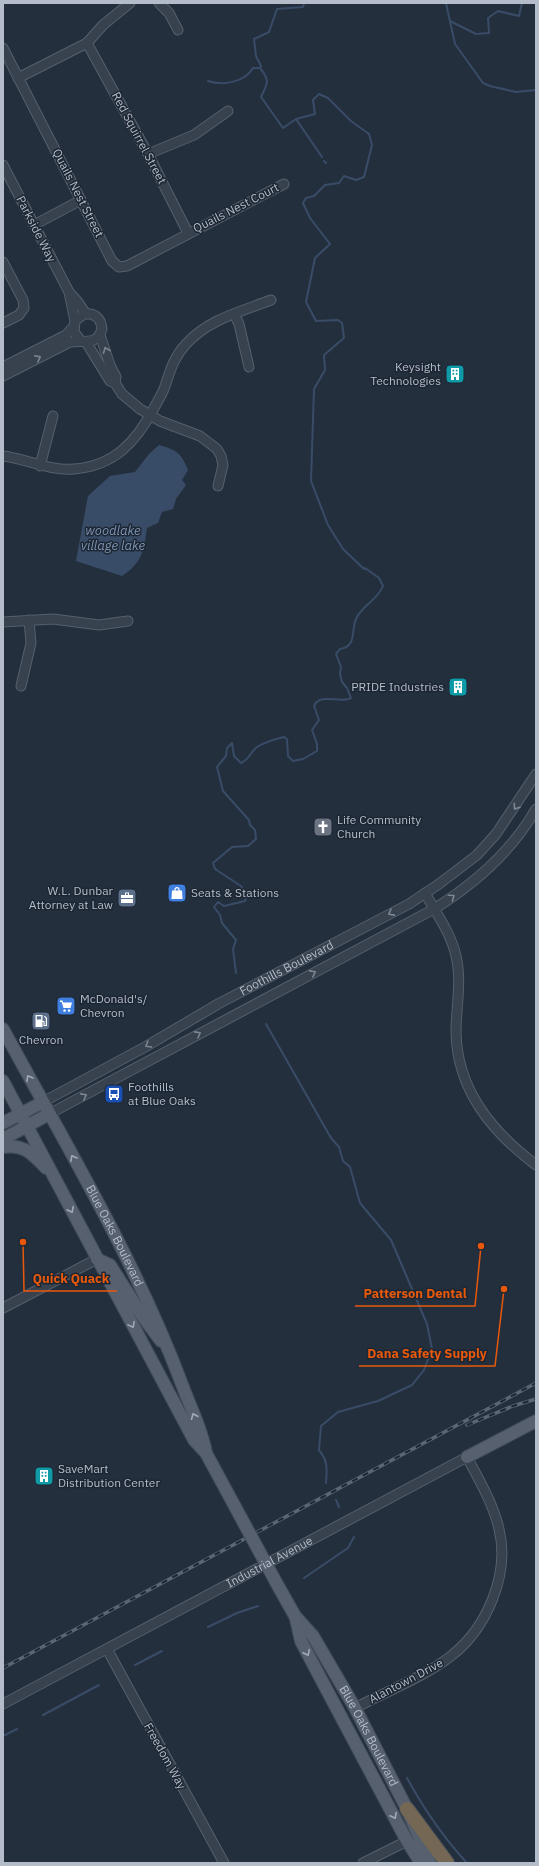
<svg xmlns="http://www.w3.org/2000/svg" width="539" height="1866" font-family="'IBM Plex Sans',sans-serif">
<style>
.water{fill:#394c67}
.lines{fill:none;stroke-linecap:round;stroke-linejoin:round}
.stream{stroke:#394c67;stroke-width:2}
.minor-casing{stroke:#565f6c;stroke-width:11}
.major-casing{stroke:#414a57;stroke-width:14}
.highway-casing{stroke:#434c59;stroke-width:16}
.minor{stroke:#38414e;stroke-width:9}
.major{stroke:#56606e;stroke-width:12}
.highway{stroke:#746855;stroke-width:14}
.rail-casing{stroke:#5a6575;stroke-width:3.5}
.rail{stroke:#1d2633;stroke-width:2;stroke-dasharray:6;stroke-linecap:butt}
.major-bridge-casing{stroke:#414a57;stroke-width:14;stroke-linecap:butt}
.major-bridge{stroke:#56606e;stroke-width:12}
.oneway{stroke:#7c8592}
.oneway2{stroke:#a1aab7}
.labels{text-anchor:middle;stroke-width:3;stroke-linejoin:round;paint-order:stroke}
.street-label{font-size:12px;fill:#b4bcc9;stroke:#1d2633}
.poi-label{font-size:12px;fill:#b4bcc9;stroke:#1d2633;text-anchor:start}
.water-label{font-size:13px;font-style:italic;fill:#7c92b1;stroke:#1d2633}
.leader{fill:none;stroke:#e8590c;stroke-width:1.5}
.callout-dot{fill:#e8590c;stroke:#1d2633;stroke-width:1.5}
.callout-label{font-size:13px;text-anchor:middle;font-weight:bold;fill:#e8590c;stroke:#1d2633;stroke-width:3;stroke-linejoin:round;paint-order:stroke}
</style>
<rect width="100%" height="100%" fill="#242f3e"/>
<path class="water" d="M159,445c17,5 22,7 29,25l-6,10 4,5 -10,14 -3,10 -11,3 -4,11 -11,5c-3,22 -5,35 -25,48l-46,-15 12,-65 22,-20 25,-4 14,-18z"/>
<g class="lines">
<path class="stream" d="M446,3l9,41 28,39 7,3 26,6 20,-2
M450,21l26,13 13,-1 -1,-15 10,-7 21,5 3,-13
M208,81c15,5 37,1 45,-13h7
M296,119l26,38
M324,161l2,2
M236,973l-3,-24 3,-9 -14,-17 -2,-8 -6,-8 4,-5 6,4 21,-5 2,-6 -6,-9 -26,-17 -2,-6 19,-16 16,-1 8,-7 -1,-9 -5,-5 -1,-5 -26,-29 -6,-24 9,-11 1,-8 5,-5 2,13 7,7c10,-5 9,-11 16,-16 8,-5 18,-8 27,-10l3,2 1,17 5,5 10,-2 14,-8v-7l-5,-14 7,-10 -5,-14c6,-14 26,-2 37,-8l-4,-10 -5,-6 -2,-8 1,-7 -5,-13 4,-5c17,-2 11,-19 16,-30 6,-14 21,-18 27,-33l-4,-8 -14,-10 -1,1 -21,-20 -15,-24 -17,-44 3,-92 11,-19 -1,-15 20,-17 -2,-15 -4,-3 -22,1 -10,-19 9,-44 15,-14 -20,-26 -7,-15 3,-5 8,-2 11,-11 14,-2 5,-7 12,4 8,-3 8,-32 -3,-11 -18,-13 -23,-23 -9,-4 -6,6 2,14 -19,5 -13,9 -22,-31c7,-14 9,-17 -1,-29l1,-2 -5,-10 -2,-17 15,-7 8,-23 26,-2 1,-4
M266,1024l65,114 8,9 4,14 7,6 10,36 31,37 36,84 5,25 -8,21 -12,15 -34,16 -40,11 -17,14 -2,24c9,11 8,19 7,33
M336,1500l3,7
M304,1578l44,-30 6,-11
M208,1627l29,-14 21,-7
M135,1665l27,-14
M43,1715l56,-30
M3,1736l14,-7
M407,1778c17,31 36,59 60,85"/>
<g class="minor-casing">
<g id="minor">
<path d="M159,3l10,10 9,17"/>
<path d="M87,43l61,111 40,79"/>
<path d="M3,48l109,213 7,6 8,-1 157,-82"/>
<path d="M18,78l69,-35 16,-18 27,-22"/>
<path d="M148,154l46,-19 34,-24"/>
<path d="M3,165l66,127 6,29"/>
<path d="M34,225l47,-25"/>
<path d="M3,262l20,38 1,8 -5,7 -16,8"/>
<path d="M69,292l8,9 9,13"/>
<path d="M234,314l5,10 10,43"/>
<path d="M100,335l10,30 6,12 -1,6"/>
<path d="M86,342l24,39 5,2 7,11 18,15 20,12 40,15 17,13 4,7 2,9 -5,21"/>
<path d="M3,367l63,-32 7,-8"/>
<path d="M3,376l67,-34c14,-2 27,4 32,-13 -1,-11 -7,-16 -18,-15l-9,7 -1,11 7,9"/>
<path d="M3,456c24,3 46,15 71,13 40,-3 62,-27 80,-61 3,-6 7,-12 10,-19 6,-17 9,-31 22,-45 23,-25 54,-32 85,-44"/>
<path d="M40,466l13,-50"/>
<path d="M3,622l50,-3 46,6 29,-4"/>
<path d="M21,686l10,-43 -2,-23"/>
<path d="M425,893c11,20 26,40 31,63 6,25 0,51 0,76 1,58 36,100 80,133"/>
<path id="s1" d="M43,1102l102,-55 73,-43 191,-100 30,-20 38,-29 19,-21 40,-60"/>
<path d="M49,1114l385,-205c40,-25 78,-58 102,-100"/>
<path d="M3,1308l94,-49"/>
<path d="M107,1649l117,214"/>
<path id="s2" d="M3,1704l464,-247c12,23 26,46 32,72 11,45 -12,99 -48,127 -25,20 -66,36 -96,52"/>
<path d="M363,1863l44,-22"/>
</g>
</g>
<g class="major-casing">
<g id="major">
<path id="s3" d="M3,1029c64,118 133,232 180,358 8,22 19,42 23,66"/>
<path d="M3,1081l191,359 12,13 33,61"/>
<path d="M3,1123l40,-21"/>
<path d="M3,1139l46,-25"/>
<path d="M3,1147c22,-3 29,7 43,21"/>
<path d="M97,1259l13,6 33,52 18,24"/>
<path d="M467,1457l69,-36"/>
<path id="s4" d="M277,1584l18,32 18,20 42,72 52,101 23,54"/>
<path d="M296,1619l5,22 11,21 95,179 14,22"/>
</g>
</g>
<g class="highway-casing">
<path id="highway" d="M407,1809l40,54"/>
</g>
<use href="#minor" class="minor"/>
<use href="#major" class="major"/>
<use href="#highway" class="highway"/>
<g class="rail-casing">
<path id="rail" d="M467,1425l46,-19 23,-7
M3,1668l533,-285"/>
</g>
<use href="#rail" class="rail"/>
<g class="major-bridge-casing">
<path id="major-bridge" d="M239,1514l38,70"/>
</g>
<use href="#major-bridge" class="major-bridge"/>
</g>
<defs><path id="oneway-chevron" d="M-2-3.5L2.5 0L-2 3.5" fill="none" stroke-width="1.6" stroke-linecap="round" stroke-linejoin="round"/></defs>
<g class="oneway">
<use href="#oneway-chevron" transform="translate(106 350) rotate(-112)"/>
<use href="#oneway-chevron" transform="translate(38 358) rotate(-27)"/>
<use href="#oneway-chevron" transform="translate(516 807) rotate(124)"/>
<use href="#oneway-chevron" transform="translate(452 897) rotate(-35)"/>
<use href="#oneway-chevron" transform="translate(391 913) rotate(152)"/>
<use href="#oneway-chevron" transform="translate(313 973) rotate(-28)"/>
<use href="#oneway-chevron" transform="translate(198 1034) rotate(-29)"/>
<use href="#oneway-chevron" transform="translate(148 1045) rotate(150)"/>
<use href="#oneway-chevron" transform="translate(84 1096) rotate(-28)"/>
</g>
<g class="oneway2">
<use href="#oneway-chevron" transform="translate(29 1078) rotate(-119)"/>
<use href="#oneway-chevron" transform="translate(73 1158) rotate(-119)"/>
<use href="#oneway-chevron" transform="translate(71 1210) rotate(63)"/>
<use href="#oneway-chevron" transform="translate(132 1325) rotate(62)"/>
<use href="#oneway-chevron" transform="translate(194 1416) rotate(-113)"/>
<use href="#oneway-chevron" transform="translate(307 1653) rotate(64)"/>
<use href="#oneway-chevron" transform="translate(394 1816) rotate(63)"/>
</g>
<defs>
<g id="building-square" transform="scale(1)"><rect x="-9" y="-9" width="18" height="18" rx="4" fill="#0f9aa8" stroke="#1d2633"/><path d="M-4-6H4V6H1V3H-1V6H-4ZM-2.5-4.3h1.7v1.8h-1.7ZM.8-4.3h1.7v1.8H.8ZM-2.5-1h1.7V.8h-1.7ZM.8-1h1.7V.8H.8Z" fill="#fff"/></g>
<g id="church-square" transform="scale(1)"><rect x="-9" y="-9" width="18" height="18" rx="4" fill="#6b7280" stroke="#1d2633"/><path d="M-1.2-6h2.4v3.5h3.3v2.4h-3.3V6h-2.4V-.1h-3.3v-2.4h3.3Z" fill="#fff"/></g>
<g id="shop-square" transform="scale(1)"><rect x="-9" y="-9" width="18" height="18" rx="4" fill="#3f7fe0" stroke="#1d2633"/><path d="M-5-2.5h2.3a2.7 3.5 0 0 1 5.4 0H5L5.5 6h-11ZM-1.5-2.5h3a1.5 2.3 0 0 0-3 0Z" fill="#fff"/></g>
<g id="office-square" transform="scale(1)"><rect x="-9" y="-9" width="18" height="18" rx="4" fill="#5c6f8a" stroke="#1d2633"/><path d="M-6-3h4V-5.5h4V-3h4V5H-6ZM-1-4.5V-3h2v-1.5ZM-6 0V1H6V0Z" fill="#fff"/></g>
<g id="supermarket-square" transform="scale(1)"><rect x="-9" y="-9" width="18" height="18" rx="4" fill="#3f7fe0" stroke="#1d2633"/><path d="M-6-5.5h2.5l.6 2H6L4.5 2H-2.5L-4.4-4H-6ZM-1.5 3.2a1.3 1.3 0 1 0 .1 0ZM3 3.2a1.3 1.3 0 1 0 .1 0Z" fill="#fff"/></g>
<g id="fuel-square" transform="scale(1)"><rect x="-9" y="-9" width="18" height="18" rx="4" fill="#5c6f8a" stroke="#1d2633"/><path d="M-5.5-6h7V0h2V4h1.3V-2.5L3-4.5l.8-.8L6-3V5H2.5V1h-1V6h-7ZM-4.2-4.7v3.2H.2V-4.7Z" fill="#fff"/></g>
<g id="bus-square" transform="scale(1)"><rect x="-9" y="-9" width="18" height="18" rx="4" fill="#1a4fb4" stroke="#1d2633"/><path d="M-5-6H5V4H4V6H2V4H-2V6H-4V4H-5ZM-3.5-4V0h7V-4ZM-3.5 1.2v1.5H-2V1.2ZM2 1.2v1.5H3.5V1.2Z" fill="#fff"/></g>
</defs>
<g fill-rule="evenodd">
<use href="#building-square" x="455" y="374"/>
<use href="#building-square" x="458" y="687"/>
<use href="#church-square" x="323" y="827"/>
<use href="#shop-square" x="177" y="893"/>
<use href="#office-square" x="127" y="898"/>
<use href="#supermarket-square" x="66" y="1006"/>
<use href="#fuel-square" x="41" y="1021"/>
<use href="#bus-square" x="114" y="1094"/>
<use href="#building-square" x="44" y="1476"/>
</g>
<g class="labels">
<g class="street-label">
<text transform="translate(139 138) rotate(62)" y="4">Red Squirrel Street</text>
<text transform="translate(78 193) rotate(63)" y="4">Quails Nest Street</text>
<text transform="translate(236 208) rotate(-27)" y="4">Quails Nest Court</text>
<text transform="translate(36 229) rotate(63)" y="4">Parkside Way</text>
<text dy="4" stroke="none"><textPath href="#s1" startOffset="278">Foothills Boulevard</textPath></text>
<text dy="4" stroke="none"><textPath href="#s3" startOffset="235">Blue Oaks Boulevard</textPath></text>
<text dy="4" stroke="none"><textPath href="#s2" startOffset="302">Industrial Avenue</textPath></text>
<text transform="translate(406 1681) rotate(-28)" y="4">Alantown Drive</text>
<text dy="4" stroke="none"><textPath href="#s4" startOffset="178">Blue Oaks Boulevard</textPath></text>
<text transform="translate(165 1756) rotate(61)" y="4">Freedom Way</text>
</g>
<g class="poi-label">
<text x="441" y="371" text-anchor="end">Keysight<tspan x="441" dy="14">Technologies</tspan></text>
<text x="444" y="691" text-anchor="end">PRIDE Industries</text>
<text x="337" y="824">Life Community<tspan x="337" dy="14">Church</tspan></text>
<text x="113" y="895" text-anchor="end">W.L. Dunbar<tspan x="113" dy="14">Attorney at Law</tspan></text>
<text x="191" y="897">Seats &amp; Stations</text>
<text x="80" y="1003">McDonald's/<tspan x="80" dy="14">Chevron</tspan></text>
<text x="41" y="1044" text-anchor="middle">Chevron</text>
<text x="128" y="1091">Foothills<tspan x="128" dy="14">at Blue Oaks</tspan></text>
<text x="58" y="1473">SaveMart<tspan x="58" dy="14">Distribution Center</tspan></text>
</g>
<g class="water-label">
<text x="113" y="535">woodlake<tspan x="113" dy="15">village lake</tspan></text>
</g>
</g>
<path class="leader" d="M23 1242L24 1291H117M481 1246L475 1306H355M504 1289L495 1366H359"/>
<g class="callout-dot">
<circle cx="23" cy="1242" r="4"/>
<circle cx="481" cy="1246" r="4"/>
<circle cx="504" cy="1289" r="4"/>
</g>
<g class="callout-label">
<text x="71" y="1283">Quick Quack</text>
<text x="415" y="1298">Patterson Dental</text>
<text x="427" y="1358">Dana Safety Supply</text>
</g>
<rect width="539" height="1866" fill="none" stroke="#b4bcc9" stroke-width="8"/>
</svg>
